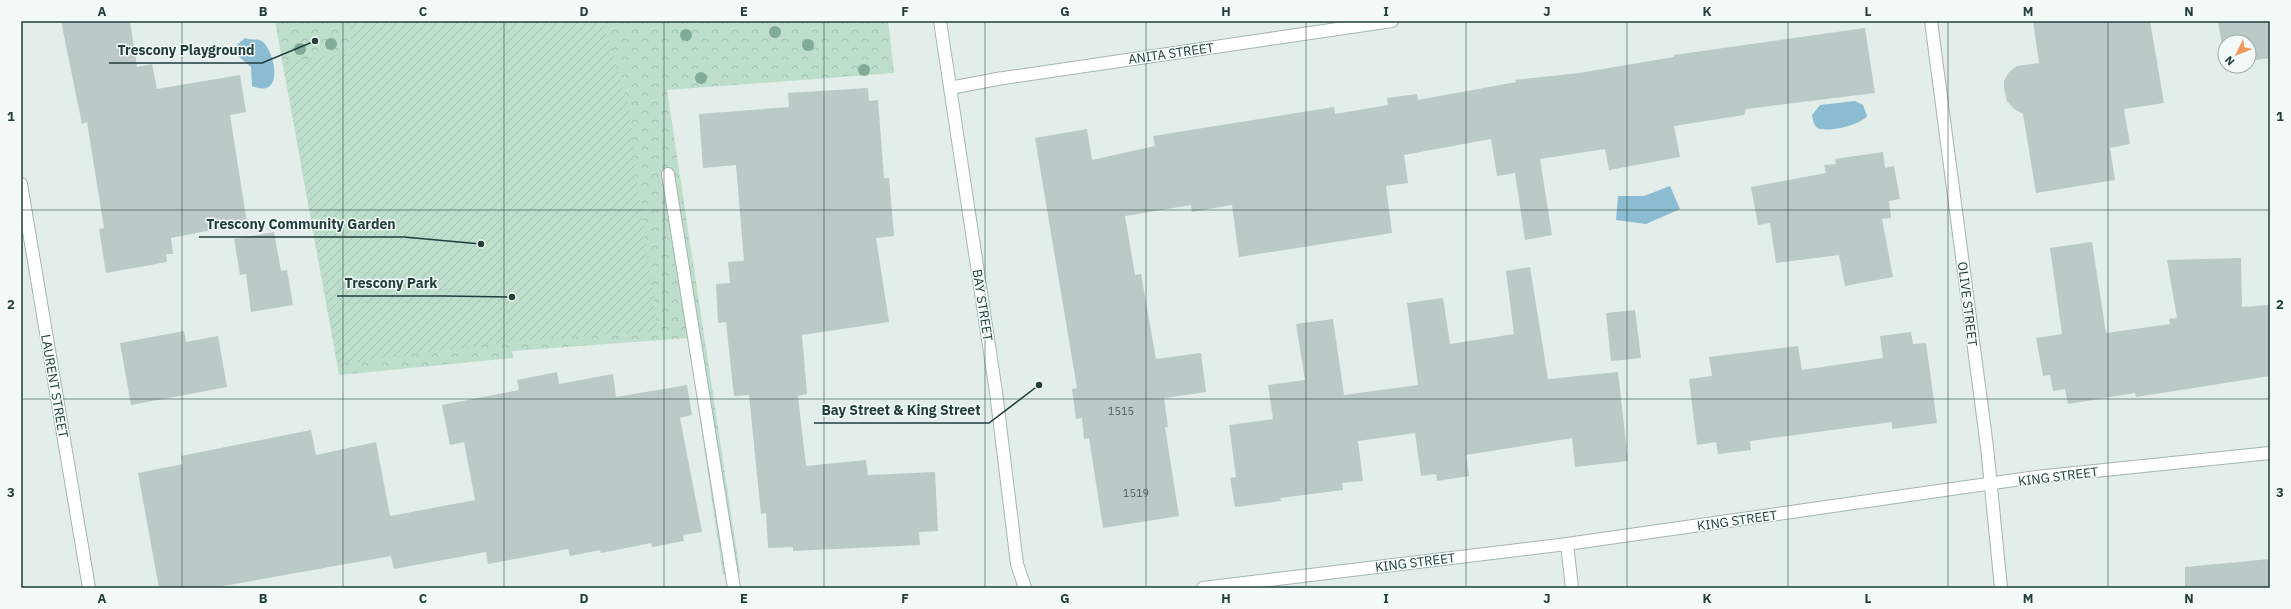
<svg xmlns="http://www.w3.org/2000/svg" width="2291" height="609" font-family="'IBM Plex Sans',sans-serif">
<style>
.park{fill:url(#park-crowns)}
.garden{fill:url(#garden-furrows)}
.water{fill:#8bbcd1}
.building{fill:#bbcac6}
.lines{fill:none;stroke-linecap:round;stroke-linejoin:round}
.service-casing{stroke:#a5b5b2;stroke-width:14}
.minor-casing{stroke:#a5b5b2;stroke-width:14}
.tertiary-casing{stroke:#a5b5b2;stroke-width:14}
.secondary-casing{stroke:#a1b8b4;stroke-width:14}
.service{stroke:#fff;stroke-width:12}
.minor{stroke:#fff;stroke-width:12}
.tertiary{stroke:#fff;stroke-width:12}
.secondary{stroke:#fff;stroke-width:12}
.tree{fill:#7fab98}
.grid{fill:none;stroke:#223e3b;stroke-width:1;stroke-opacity:0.55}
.labels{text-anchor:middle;stroke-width:3;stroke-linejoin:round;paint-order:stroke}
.number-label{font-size:11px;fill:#48615e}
.street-label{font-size:13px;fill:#223e3b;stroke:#f3f9f7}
.leader{fill:none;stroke:#223e3b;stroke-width:1.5}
.callout-dot{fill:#223e3b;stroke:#f3f9f7;stroke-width:1.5}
.callout-label{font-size:14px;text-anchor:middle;font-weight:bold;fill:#223e3b;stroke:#f3f9f7;stroke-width:3;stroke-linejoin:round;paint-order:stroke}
.neatline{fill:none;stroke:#223e3b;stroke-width:1.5}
.grid-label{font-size:13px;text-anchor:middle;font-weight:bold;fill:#223e3b}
</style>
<defs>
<pattern id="park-crowns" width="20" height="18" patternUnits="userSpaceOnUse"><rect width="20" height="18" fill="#bcdeca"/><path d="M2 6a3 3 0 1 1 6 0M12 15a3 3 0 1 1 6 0" fill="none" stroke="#a1c0ae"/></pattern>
<pattern id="garden-furrows" width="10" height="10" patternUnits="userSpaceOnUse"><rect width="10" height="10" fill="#bcdeca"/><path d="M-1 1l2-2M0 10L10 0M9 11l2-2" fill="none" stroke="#a1c0ae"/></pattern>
</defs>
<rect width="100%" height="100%" fill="#e3edea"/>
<path class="park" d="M275,21h613l6,52 -227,17 73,483 -17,2 -35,-237 -176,13 1,7 -174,17z"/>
<path class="garden" d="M351,21h252l27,91 4,46 24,173 -152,11 -168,22 -55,-302 68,-9z"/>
<path class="water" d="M245,38c6,3 14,0 18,4 13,12 21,58 -11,44l-1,-19 -14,-12v-10z
M1855,101l8,4 4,11c-6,9 -42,18 -51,11 -3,-4 -3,-8 -4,-12l8,-10z
M1670,186l10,23 -34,15 -30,-4 2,-24h26z"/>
<path class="building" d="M61,21h69l7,46 15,-3 5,25 83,-14 6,37 -16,3 17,108 -76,15 2,16h-7l1,8 -61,11 -7,-44 5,-1 -17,-106 -5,2z
M2033,21h117l14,82 -40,6 6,35 -20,4 5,32 -79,13 -13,-79 -9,-5 -7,-8 -3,-12v-8l5,-9 8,-6 22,-3z
M2218,21h52v37l-21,3v-19h-24v22z
M1865,28l10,65 -129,16 -2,6 -70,11 6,31 -71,13 -4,-21 -65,10 12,76 -27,5 -10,-67 -18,3 -6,-37 -87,16 4,28 -22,3 6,47 -153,24 -7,-52 -40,7 -1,-7 -66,11 10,59 6,-1 15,85 45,-6 5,39 -42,6 4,29h-3l14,89 -76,12 -14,-90 -5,1 -2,-21 -6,1 -4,-30 5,-1 -42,-250 52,-9 5,31 63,-14 -2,-10 181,-29 1,7 53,-9 -1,-7 30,-4 1,6 98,-18 -1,-2 64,-7 95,-16v-2z
M868,88l1,13 9,-1 6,78h5l5,58 -18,2 13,84 -87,13 5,59 -9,2 8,70 60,-6 2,15 67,-3 3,59 -19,1 1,13 -127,6v-4l-25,1 -2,-35 -5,1 -12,-119 -15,1 -8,-74 -8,1 -2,-39 14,-1 -2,-21 16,-1 -8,-96 -33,3 -4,-54 90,-7 -1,-14z
M1883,152l2,16 9,-2 6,33 -11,2 2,17 -9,1 11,58 -48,9 -6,-31 -63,8 -6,-40 -12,2 -7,-38 75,-14 -2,-8 12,-1 -1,-5z
M274,232l7,39 6,-1 6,35 -42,7 -5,-38 -6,1 -6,-36z
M2092,242l14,91 64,-9 -1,-5 8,-1 -10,-58 74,-2 1,49 28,-2v71l-134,21 -1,-4 -67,11 -3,-15 -12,2 -3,-16 -7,1 -7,-38 26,-4 -12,-86z
M1530,267l18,112 70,-7 10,89 -53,6 -3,-29 -106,17 3,21 -32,5 -1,-7 -15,2 -6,-43 -57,8 5,40 -21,2 1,7 -63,8 1,3 -46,6 -5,-29 6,-1 -7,-52 44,-6 -5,-34 37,-5 -9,-56 37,-5 11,76 74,-10 -11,-82 36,-5 7,46 64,-10 -8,-63z
M1635,310l6,48 -30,3 -5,-48z
M184,331l2,11 32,-6 9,51 -96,18 -11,-62z
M1911,332l2,12 13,-1 11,80 -45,6v-7l-142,19 1,9 -33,4 -2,-12 -19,3 -8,-66 23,-3 -3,-19 89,-11 4,24 81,-12 -3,-22z
M557,372l2,12 54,-10 3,23 71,-12 5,30 -12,3 22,114 -19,3 1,6 -32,6 -1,-4 -50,10 -1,-3 -30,6 -2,-7 -80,15 -2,-12 -92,17 -3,-13 -179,32h-53l-21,-115 45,-9 -2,-8 130,-26 5,25 60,-13 14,74 85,-16 -11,-58 -14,3 -8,-40 77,-15 -2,-10z
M2270,559v29h-85v-21z"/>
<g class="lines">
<g class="service-casing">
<path id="service" d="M668,174l66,414"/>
</g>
<g class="minor-casing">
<path id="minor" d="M1931,21l56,426 14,141
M950,88l47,-9 395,-58
M21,184l68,404
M1567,544l5,44"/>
</g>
<g class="tertiary-casing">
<path id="tertiary" d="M1203,588l364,-44 469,-67 234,-24"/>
</g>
<g class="secondary-casing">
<path id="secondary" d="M940,21l56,371 21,172 8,24"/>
</g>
<use href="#service" class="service"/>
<use href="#minor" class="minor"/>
<use href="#tertiary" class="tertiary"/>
<use href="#secondary" class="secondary"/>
</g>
<g class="tree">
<circle cx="775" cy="32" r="6"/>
<circle cx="686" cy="35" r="6"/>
<circle cx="331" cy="44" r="6"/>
<circle cx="808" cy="45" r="6"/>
<circle cx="300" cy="49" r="6"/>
<circle cx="864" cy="70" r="6"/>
<circle cx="701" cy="78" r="6"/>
</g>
<path class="grid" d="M182,21v567M343,21v567M504,21v567M664,21v567M824,21v567M985,21v567M1146,21v567M1306,21v567M1466,21v567M1627,21v567M1788,21v567M1948,21v567M2108,21v567M21,210h2249M21,399h2249"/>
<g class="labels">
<g class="number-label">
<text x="1121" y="415">1515</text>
<text x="1136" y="497">1519</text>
</g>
<g class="street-label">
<text transform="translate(1171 53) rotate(-8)" y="5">ANITA STREET</text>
<text transform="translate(1968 304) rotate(83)" y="5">OLIVE STREET</text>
<text transform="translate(983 305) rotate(81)" y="5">BAY STREET</text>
<text transform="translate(55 386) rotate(80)" y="5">LAURENT STREET</text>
<text transform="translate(2058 476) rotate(-7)" y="5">KING STREET</text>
<text transform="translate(1737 520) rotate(-8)" y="5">KING STREET</text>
<text transform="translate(1415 562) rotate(-7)" y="5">KING STREET</text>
</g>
</g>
<path class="leader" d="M315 41L262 63H109M481 244L404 237H199M512 297L446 296H337M1039 385L989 423H814"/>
<g class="callout-dot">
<circle cx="315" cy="41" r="4"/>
<circle cx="481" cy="244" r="4"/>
<circle cx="512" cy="297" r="4"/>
<circle cx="1039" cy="385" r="4"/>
</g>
<g class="callout-label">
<text x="186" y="55">Trescony Playground</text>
<text x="301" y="229">Trescony Community Garden</text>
<text x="391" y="288">Trescony Park</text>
<text x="901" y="415">Bay Street &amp; King Street</text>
</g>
<rect width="2291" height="609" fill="none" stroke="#f3f9f7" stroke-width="44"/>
<g transform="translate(2237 54) rotate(227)"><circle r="19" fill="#f3f9f7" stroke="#9faeac"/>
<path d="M0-3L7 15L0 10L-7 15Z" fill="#f1985c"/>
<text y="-6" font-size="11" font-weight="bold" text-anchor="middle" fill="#223e3b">N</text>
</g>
<rect x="22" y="22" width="2247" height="565" class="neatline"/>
<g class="grid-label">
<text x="102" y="16">A</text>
<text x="263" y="16">B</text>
<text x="423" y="16">C</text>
<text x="584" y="16">D</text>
<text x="744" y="16">E</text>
<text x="905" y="16">F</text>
<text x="1065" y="16">G</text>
<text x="1226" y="16">H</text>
<text x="1386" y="16">I</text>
<text x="1547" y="16">J</text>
<text x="1707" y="16">K</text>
<text x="1868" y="16">L</text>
<text x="2028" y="16">M</text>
<text x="2189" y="16">N</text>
<text x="11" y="121">1</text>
<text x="2280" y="121">1</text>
<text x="11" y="309">2</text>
<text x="2280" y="309">2</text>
<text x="11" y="497">3</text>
<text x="2280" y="497">3</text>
<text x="102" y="603">A</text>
<text x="263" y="603">B</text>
<text x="423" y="603">C</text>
<text x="584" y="603">D</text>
<text x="744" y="603">E</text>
<text x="905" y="603">F</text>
<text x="1065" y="603">G</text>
<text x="1226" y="603">H</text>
<text x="1386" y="603">I</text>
<text x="1547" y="603">J</text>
<text x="1707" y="603">K</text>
<text x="1868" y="603">L</text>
<text x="2028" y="603">M</text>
<text x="2189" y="603">N</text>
</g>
</svg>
